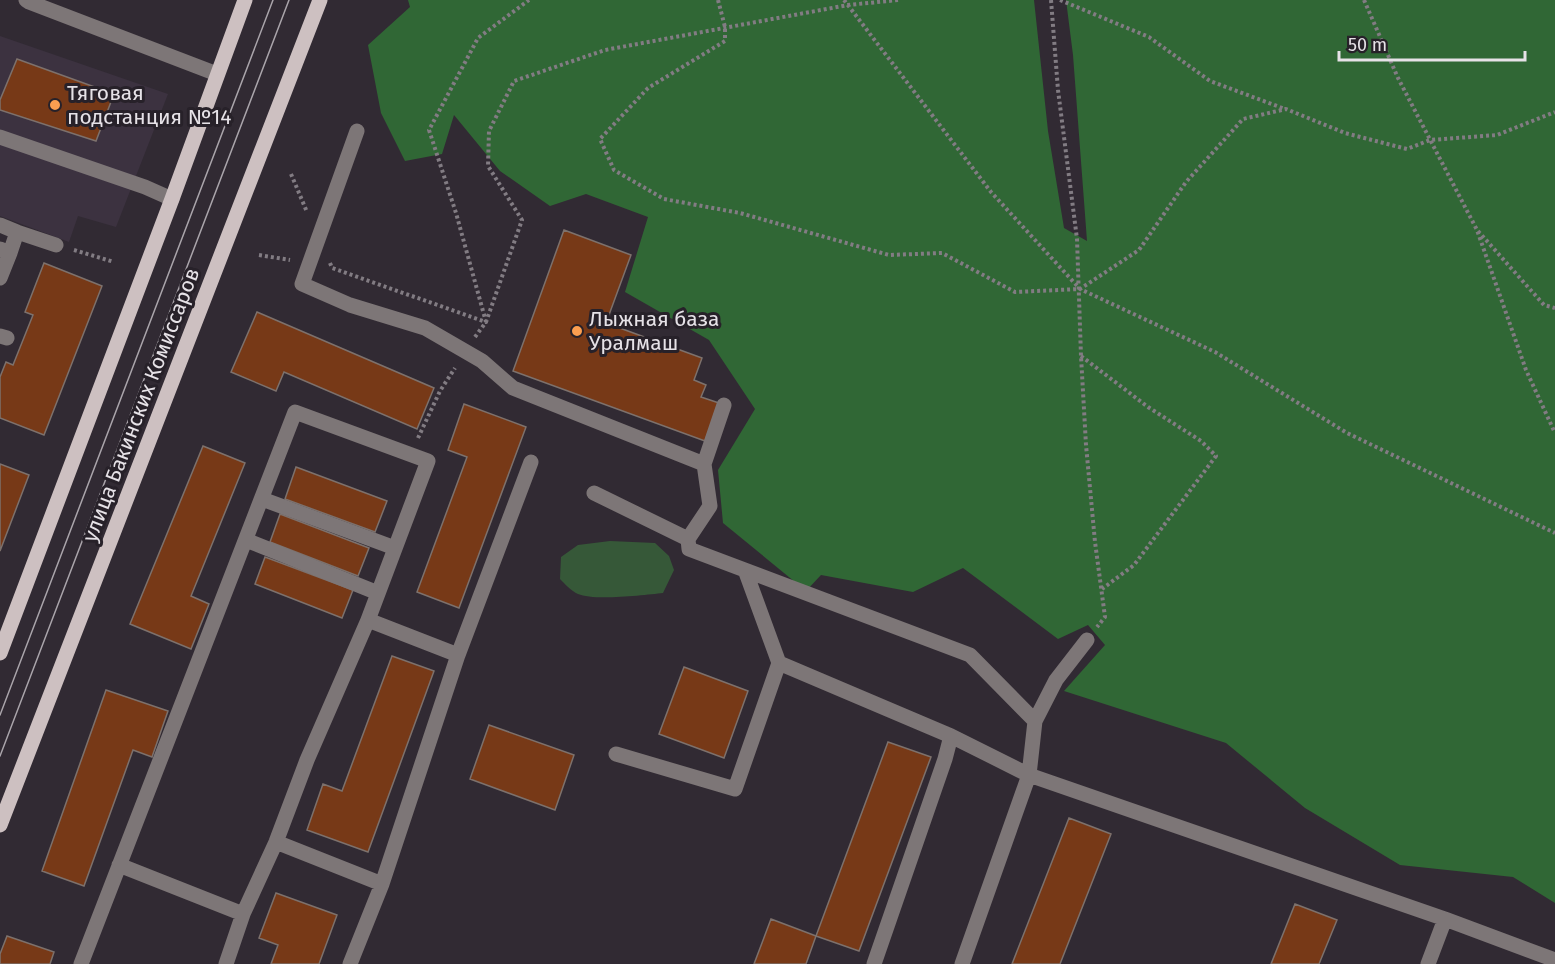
<svg xmlns="http://www.w3.org/2000/svg" width="1555" height="964" font-family="'Fira Sans',sans-serif">
<style>
.built{fill:#3c3240}
.green{fill:#365838}
.forest{fill:#306735}
.building{fill:#773917;stroke:#7d716c;stroke-width:1.5}
.lines{fill:none;stroke-linecap:round;stroke-linejoin:round}
.path{stroke:#827c83;stroke-width:4;stroke-dasharray:3 3;stroke-linecap:butt}
.minor{stroke:#7d7677;stroke-width:15}
.major{stroke:#cdc0c1;stroke-width:15}
.tram{stroke:#aaa5ab;stroke-width:1.5}
.poi-dot{fill:#fb9e50;stroke:#272129;stroke-width:2}
.labels{text-anchor:middle;stroke-width:6;stroke-linejoin:round;paint-order:stroke}
.poi-label{font-size:21px;fill:#e6e2e7;stroke:#272129;text-anchor:start}
.street-label{font-size:21px;fill:#e6e2e7;stroke:#272129}
</style>
<rect width="100%" height="100%" fill="#312a33"/>
<path class="built" d="M0,36l168,58 -52,133 -38,-11 -9,26 -69,-26z"/>
<path class="green" d="M610,541l45,2 14,13 5,14 -11,23c-19,2 -69,8 -85,1 -7,-3 -13,-10 -18,-15l1,-22 17,-12z"/>
<path class="forest" d="M408,0h626l14,131 16,97 23,13 -14,-186 -7,-55h489v903l-42,-26 -113,-12 -95,-57 -79,-65 -162,-52 41,-46 -17,-20 -30,14 -95,-71 -50,24 -92,-17 -15,16 -83,-68 -5,-53 37,-61 -46,-69 -84,-48 23,-75 -62,-23 -36,12 -50,-35 -46,-56 -12,39 -37,7 -24,-48 -13,-68 42,-38z"/>
<path class="building" d="M17,59l97,35 -18,47 -96,-31v-10z
M564,230l67,25 -25,68 96,35 -8,22 12,5 -5,12 18,6 -14,38 -192,-70z
M44,263l58,23 -58,149 -44,-17v-41l6,-15 7,3 20,-50 -8,-3z
M257,312l177,76 -17,41 -133,-57 -8,19 -45,-19z
M464,404l62,23 -67,181 -42,-16 50,-135 -19,-7z
M203,446l42,17 -54,133 18,8 -18,45 -61,-25z
M0,464l29,11 -29,76z
M296,467l91,34 -12,31 -90,-33z
M280,514l89,34 -11,28 -88,-34z
M265,557l88,33 -11,28 -87,-34z
M392,656l42,15 -66,181 -61,-22 16,-46 19,7z
M684,667l64,24 -24,67 -65,-24z
M106,690l62,21 -16,46 -19,-7 -49,136 -42,-15z
M489,725l85,30 -19,55 -85,-31z
M888,742l43,15 -72,194 -43,-15z
M1069,818l42,16 -51,130h-48z
M276,893l61,22 -18,49h-48l7,-19 -19,-7z
M1295,904l42,16 -18,44h-48z
M771,919l45,17 -10,28h-52z
M7,936l47,16 -4,12h-50v-10z"/>
<g class="lines">
<path class="path" d="M718,0l7,27v14l-77,47 -48,51 14,31 50,29 76,14 149,42 53,-2 73,39 65,-3 59,-39 47,-68 57,-63 43,-10 59,24 62,16 23,-9 67,-5 58,-23
M844,0l147,192 89,97 135,63 132,81 208,100
M1051,0l7,90 19,149 4,117 5,89 9,97 10,75 -8,10
M1060,0l89,37 61,44 75,28
M1364,0l34,78 79,152 49,140 29,63
M291,174l16,38
M1478,231l66,74 11,3
M74,250l40,12
M259,255l31,5
M330,263l2,5 154,54 36,-102 -34,-54 1,-35 25,-50 91,-31 243,-45 50,-5
M475,337l11,-15 -30,-109 -27,-83 49,-92 51,-38
M1081,356l67,51 53,34 15,15 -82,109 -32,24
M418,438l22,-47 15,-23"/>
<path class="minor" d="M26,0l3,2 188,72
M357,131l-55,153 48,21 75,23 57,33 31,27 191,76
M0,137l145,50 27,12
M0,225l17,7
M0,249l10,4 -10,25
M10,253l7,-21 39,13
M0,336l7,2
M594,493l94,46 1,10 281,106 65,66 -6,54 -67,189
M262,499l133,49
M688,539l22,-33 -6,-42 20,-59
M246,540l132,53
M779,663l172,73 78,39 416,144 110,41
M1035,721l21,-41 31,-40
M616,754l119,35 44,-126 -34,-93
M276,842l106,42
M119,865l124,49
M81,964l214,-552 133,49 -60,159
M226,964l17,-50 33,-72 31,-82 61,-140 90,35
M350,964l32,-80 76,-229 73,-193
M874,964l71,-205 6,-23
M1428,964l17,-45"/>
<path class="major" d="M0,653l172,-454 73,-199
M0,825l320,-825"/>
<path class="tram" d="M0,715l273,-715
M0,756l289,-756"/>
</g>
<g class="poi-dot">
<circle cx="55" cy="105" r="6"/>
<circle cx="577" cy="331" r="6"/>
</g>
<g class="labels">
<g class="poi-label">
<text x="67" y="100">Тяговая<tspan x="67" dy="24">подстанция №14</tspan></text>
<text x="589" y="326">Лыжная база<tspan x="589" dy="24">Уралмаш</tspan></text>
</g>
<g class="street-label">
<text transform="translate(141 405) rotate(-69)" y="7">улица Бакинских Комиссаров</text>
</g>
</g>
<path d="M1339 51v9h186v-9" fill="none" stroke="#e6e2e7" stroke-width="3"/>
<text x="1348" y="51" font-size="18" fill="#e6e2e7" stroke="#272129" stroke-width="4.5" paint-order="stroke">50 m</text>
</svg>
